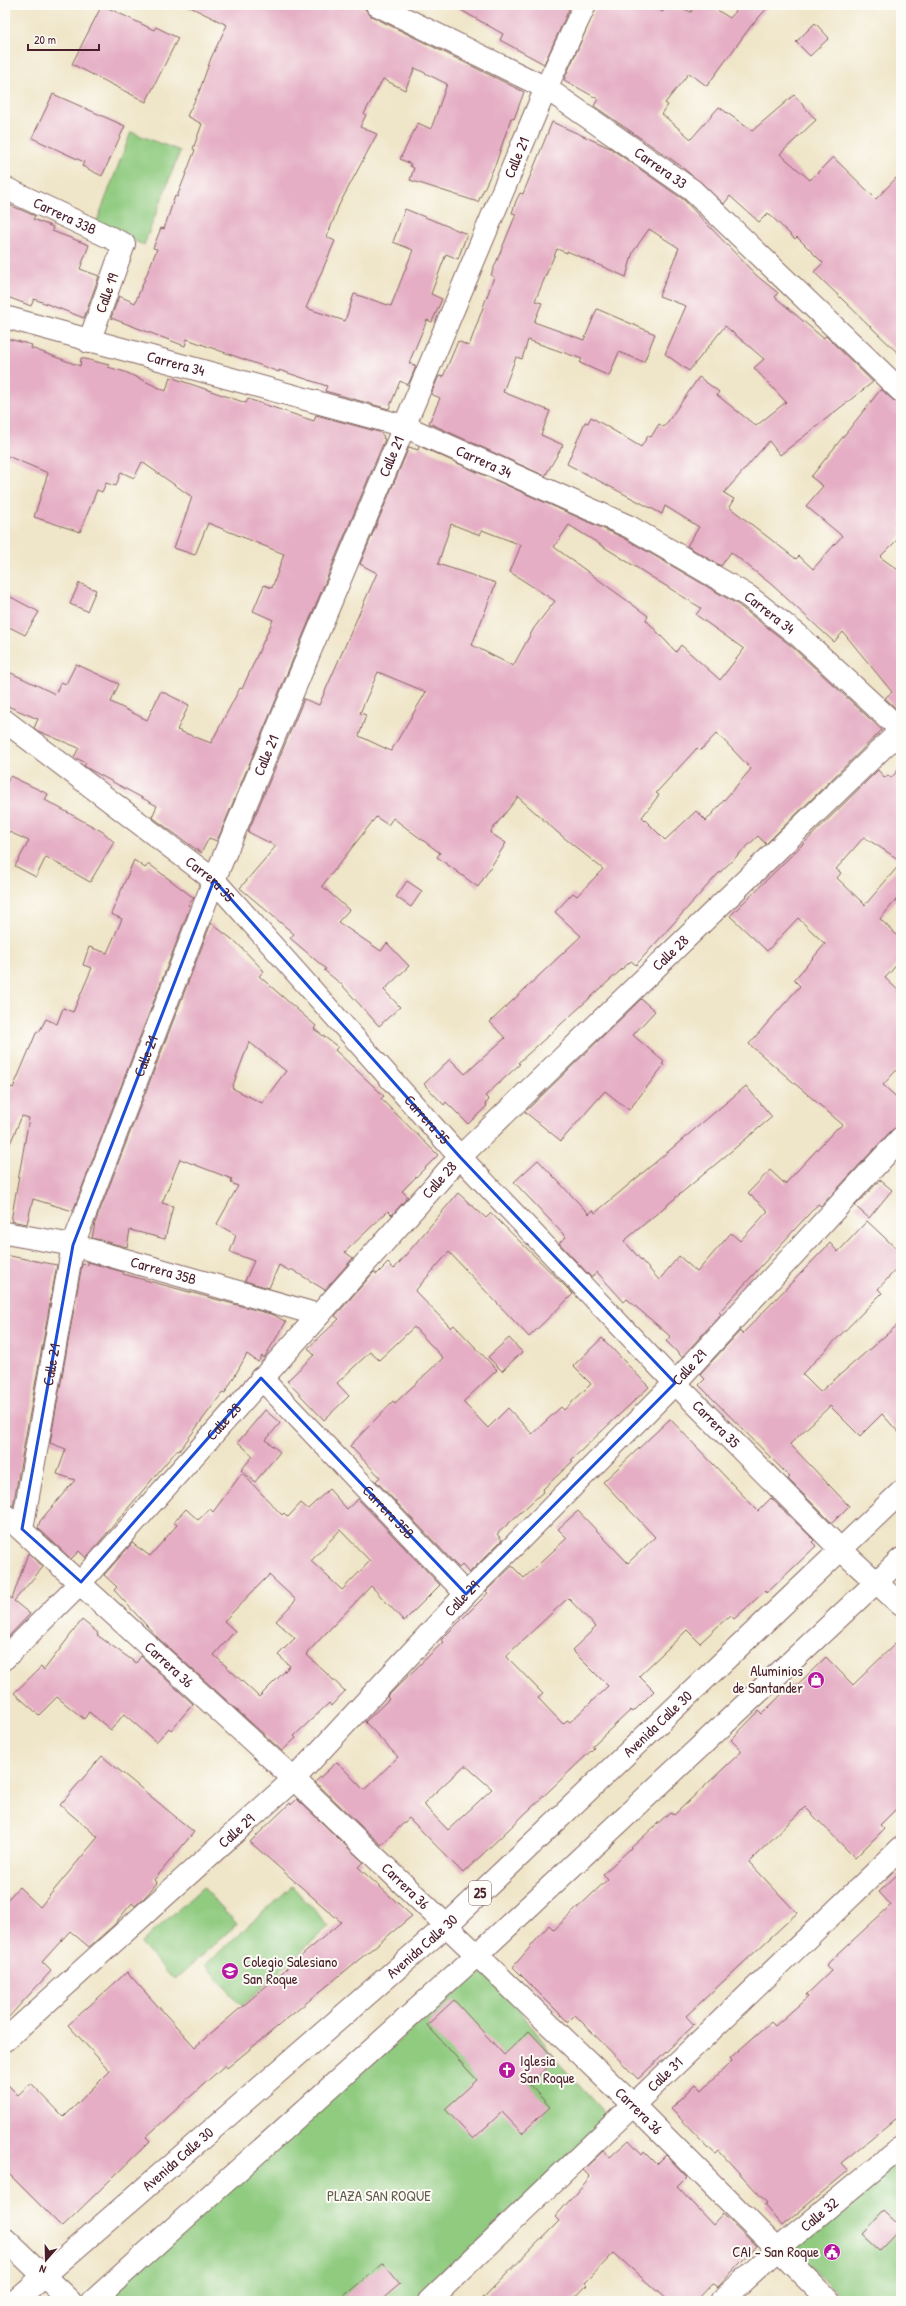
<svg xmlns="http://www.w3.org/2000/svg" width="906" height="2306" font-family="'Patrick Hand',sans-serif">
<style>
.green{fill:#90cb80;stroke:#6d7556}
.building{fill:#e5aec4;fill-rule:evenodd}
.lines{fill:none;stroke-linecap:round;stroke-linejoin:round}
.street-casing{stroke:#846462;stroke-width:24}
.secondary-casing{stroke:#846462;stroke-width:24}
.highway-casing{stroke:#846462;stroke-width:24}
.street{stroke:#fff;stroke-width:22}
.secondary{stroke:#fff;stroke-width:22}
.highway{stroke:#fff;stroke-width:22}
.marked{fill:none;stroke:#1d4ed8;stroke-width:3;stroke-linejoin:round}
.labels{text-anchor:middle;stroke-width:4;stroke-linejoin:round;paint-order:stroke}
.shield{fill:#fdfcf7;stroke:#806168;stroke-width:1}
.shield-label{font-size:14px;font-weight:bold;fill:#4a1f2b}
.street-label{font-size:15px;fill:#4a1f2b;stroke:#fdfcf7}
.poi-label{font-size:15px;fill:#4a1f2b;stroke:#fdfcf7;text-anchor:end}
.park-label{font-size:15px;fill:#625b49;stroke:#fdfcf7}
</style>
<rect width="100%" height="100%" fill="#fdfcf7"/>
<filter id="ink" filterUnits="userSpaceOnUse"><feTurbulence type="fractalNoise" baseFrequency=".025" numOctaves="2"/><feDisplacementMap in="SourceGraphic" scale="8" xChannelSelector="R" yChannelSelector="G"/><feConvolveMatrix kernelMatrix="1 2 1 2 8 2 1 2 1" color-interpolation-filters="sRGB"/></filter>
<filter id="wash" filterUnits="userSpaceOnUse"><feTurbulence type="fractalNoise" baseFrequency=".012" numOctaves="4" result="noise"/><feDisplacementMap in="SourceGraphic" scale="16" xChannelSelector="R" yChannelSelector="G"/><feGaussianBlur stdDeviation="0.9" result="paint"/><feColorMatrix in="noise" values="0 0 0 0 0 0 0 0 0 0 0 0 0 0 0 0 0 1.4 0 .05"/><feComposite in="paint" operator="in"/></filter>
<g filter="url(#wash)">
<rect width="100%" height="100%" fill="#efe5c8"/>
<path class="green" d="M131,132l49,19 -36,94 -49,-19z
M292,1886l37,40 -87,80 -37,-41z
M203,1887l34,37 -63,56 -34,-36z
M488,1965l68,95 51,56 -184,185h-330z
M901,2156v145h-56l-51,-53z"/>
<g id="blocks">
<path class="building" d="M102,5l52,25 2,-3 22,11 -32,64 -74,-38z
M186,5h172l7,4 6,7 153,76 -10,27 -3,-1 -15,45 -18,39 -68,-22 4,-12 -4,-2 1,-2 -11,-5 18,-36 13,6 16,-45 -32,-16 -10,22 -22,-11 -19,35 2,1 -6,12 17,7 -38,71 -12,32 8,4 -29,67 39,13 9,-27 37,12 22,-56 -20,-8 12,-33 62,25 -9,25 -12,-5 -15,40 11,5 -10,23 -5,-2 -18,43 7,3 -8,19 -8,-4 -11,28 -64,-18 2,-5 -48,-16v2l-92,-33 -2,7 -74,-28 8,-22 16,7 22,-54 -4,-1 8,-20 3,1 11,-33 2,1 18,-47 -2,-1 9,-25 -15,-8 12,-24 12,-34 16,-33z
M452,5h119l-27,59 -44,-24 3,-6z
M597,5h49l17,7 2,-7h9l17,7 4,-7h14l21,13 11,-13h29l-19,21 -44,60 -18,-13 -24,30 3,2 -6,9 29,25 28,-32 33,24 42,-36 22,25 -36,34 30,26 23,-23 43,42 25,-26v183l-87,-84 9,-9 -26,-26 -2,2 -27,-26 -9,9 -29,-26 -6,8 -43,-38 -87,-60 4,-7 -34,-19z
M815,23l14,15 -19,18 -14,-14z
M53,94l72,32 -23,50 -20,-10 2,-4 -52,-24z
M552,122l58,26 74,52 73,76 21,17 -3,4 48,41 3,-2 47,46 -93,73 -11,-14 -45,52 10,6 -5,8 67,52 3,-3 14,13 29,-33 -36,-30 17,-20 -12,-9 70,-88 12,11 8,3v133l-21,21 21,15v141l-16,-15 7,-6 -49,-60 -9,10 -62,-57 -41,-33 -10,14 -34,-20 12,-19 -34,-21 -3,8 -95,-50 18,-42 3,1 3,-6 50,30 7,-11 3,1 8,-13 5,3 35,-50 20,15 -2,3 39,31 30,-24 -32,-34 10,-9 -39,-33 -36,45 -24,-17 21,-48 -27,-10 20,-48 -30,-19 -16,23 -7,25 -59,-26v2l-10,-4 -22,52 7,2 -8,19 50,18 13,-31 58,25 -11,28 -25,-10 -10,24 -29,-13 2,-4 -54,-19 -6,19 -6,-2 -13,35 47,19 -9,24 22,10 -18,31 -116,-53 11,-25 -9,-4 8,-18 4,1 15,-36 11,5 25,-69 -3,-2 25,-61 -4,-1 4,-12 4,-8 3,1z
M5,203l30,13 -2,3 20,8 -1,4 37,14 -9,24 19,7 -15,42 -50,-19 -3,7 -26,-10z
M5,338l27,7 -1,3 49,18 1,-8 28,7 -1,2 17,5 41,19 4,-14 76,26 2,-4 66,22 2,-6 63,17 5,4 -1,2 2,1 -168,402 -8,-3 -8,15 -49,-36 5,-11 -68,-37 -5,-3 2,-3 -12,-6 5,-9 -41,-17 -4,-3 4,-9 -33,-14v-35l50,24 6,-12 5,2 10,-20 43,20 -8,18 36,18 14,-29 28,14 -12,25 34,13 29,-55 2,1 31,-69 -20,-9 11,-26 8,3 12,-34 -76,-31 -13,32 -21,-7 18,-51 -50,-35 -8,16 -13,-6 -5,14 -10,-3 -4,9 -5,-2 -17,42 -46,-15 14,-44 -43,-18z
M419,446l205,92 113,66 53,41 92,85 -116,114 -8,-8 -42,40 -80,89 -5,-4 -113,102 2,1 -35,32 4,4 -4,4 2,2 -19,18 -22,-22 -2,3 -20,-21 26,-25 15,15 40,-36 -15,-16 91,-86 -26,-24 18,-19 4,3 26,-27 -46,-37 -39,-35 -27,34 1,3 14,9 -28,44 -41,-30 3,-4 -47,-35 -5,7 -12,-8 -54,69 27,24 -11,12 43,29 6,-8 22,23 -25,24 16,17 -21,19 -37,-41 -18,-15 2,-1 -36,-31 4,-4 -54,-46 36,-42 -28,-14 56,-133 15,6 58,-132 -17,-9 49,-117 9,3zM451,524l29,11 2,-5 39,15 -11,27 45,29 -21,27 -21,38 -41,-21 24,-62 -58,-19zM569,525l132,83 -5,7 48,34 -24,31 -39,-35 -5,7 -30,-32 2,-4 -94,-69zM378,672l48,20 -35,59 -32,-15 7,-21 -6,-2zM717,733l34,36 -45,52 -10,-10 -31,29 -23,-23 17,-22 -3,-2 41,-45 3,3z
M79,583l17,7 -9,21 -17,-7z
M5,594l34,18 -14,23 -20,-10z
M901,767v94l-37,-24 -28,32 5,4 -4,5 28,27 36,-42v31l-21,25 21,20v21l-16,18 16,15v72l-18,20 18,16v25l-9,4 -71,76 -3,-2 -99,108 2,2 -39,43 -16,-16 5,-4 -44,-38 -3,3 -27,-30 -6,5 -32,-34 7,-6 -52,-55 24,-22 51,54 4,-4 2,3 151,-127 26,31 -148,124 35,39 20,-24 18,16 34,-39 9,8 28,-30 -20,-18 22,-23 15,14 51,-55 7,-4 -94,-81 51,-58 -6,-6 31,-36 -27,-26 -31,33 -37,-35 148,-146 7,8 3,-3 3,3z
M10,776l38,18 -3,6 58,32 11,10 -24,40 -44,-25 -10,20 -21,-11 14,-25 -24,-11v-44z
M134,860l11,8 4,-4 45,34 -6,7 2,2 -117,304 -40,-12 -6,25 -16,-3 18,-103 -7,-2 -17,39v-70l8,3 24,-57 2,1 7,-13 11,5 6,-16 10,4 19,-44 -9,-3 6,-18 18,6 15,-34 -11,-5z
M407,881l15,10 -11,16 -15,-10z
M211,923l26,20 27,28 -5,5 57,50 -2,3 24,18 -3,3 49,46 -3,3 57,56 -36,36 6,6 -16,18 -4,-4 -43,41 8,6 -28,32 -34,-21 -1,2 -11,-6 -10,23 -24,-7 9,-20 -24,-9 6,-17 -19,-11 21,-38 -7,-3 1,-4 -52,-20 -18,44 11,3 -8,33 -35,-9 -3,17 -35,-9 3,-15zM249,1042l37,29 -24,32 -30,-15z
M641,999l14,12 -22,24 31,27 -2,2 2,1 -35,45 -24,-19 -44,50 -36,-29z
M880,1180l12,10 -23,28 -14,-12z
M458,1193l28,25 5,-5 82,81 -44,43 -80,-85 -34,39 36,37 3,-3 43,45 -34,32 25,26 20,-20 24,26 29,-27 3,3 27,-26 -18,-18 29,-28 47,49 -78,73 2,1 -31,29 1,2 -46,42 5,6 -33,33 -7,-8 -3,3 -83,-87 4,-4 -30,-31 43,-45 2,2 48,-45 -29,-31 -35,33 -9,-8 -33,31 12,13 -25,24 -37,-39 27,-26 -6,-7 31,-29 -4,-3 39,-44 3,2 11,-11 6,6z
M867,1221l34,32v11l-23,25 4,4 -80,81 18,18 81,-70v113l-19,-21 -22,22 -30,-30 -40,38 59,62 -17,17 -44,-44 2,-2 -91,-92 6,-6 -5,-5 40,-43 2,3 88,-91 8,9z
M5,1255l52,10 -44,241 -8,-3z
M88,1262l35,10v2l151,41 12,7 -22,36 -2,-2 -4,6 -11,-8 -22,39 -2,-1 -44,59 -2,-1 -91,108 -7,-7 -8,8 -33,-31 2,-7 35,-41 -18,-6 9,-25 -16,-6 32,-179 6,1z
M509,1338l13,14 -20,19 -14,-14z
M265,1410l15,13 -14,17 14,12 -25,30 -14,-12 12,-14 -15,-14z
M670,1419l88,92 13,-13 43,42 -2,2 4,4 -49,47 -2,-2 -31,28 -4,-4 -30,28 -13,-13 -48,46 15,15 -21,21 -2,-2 -39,36 2,2 -131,125 -54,-55 -28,27 -66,-63 22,-20 27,28 34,-33 -33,-35 24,-23 -2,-2 15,-15 41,-40 -2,-2 47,-47 -2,-2 26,-25 12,12 43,-40 -9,-9 20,-18 50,52 27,-26 -52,-55zM568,1598l28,29 -24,23 36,36 -38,36 -3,-2 -4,4 -25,-26 5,-4 -36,-37 1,-3zM465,1765l27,24 -44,41 -25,-26z
M242,1473l40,42 2,-2 4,4 13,-14 7,6 21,-20 18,20 11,-10 82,86 -36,36 -33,-35 -65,68 39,37 -14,15 -2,-3 -35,33 2,2 -14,13 -124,-113 -44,-48 3,-3 -13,-12 28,-32 18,13 27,-31 -3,-3 12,-13 12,11 12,-11 3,3zM340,1530l30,31 -28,29 -31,-29zM269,1575l27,25 -20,21 19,17 -17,17 12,11 -31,31 -45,-42 21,-24 -11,-10z
M28,1553l15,14 -29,34 16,13 -25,26v-47l7,6z
M82,1620l16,13 -1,2 39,28 5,-7 52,48 -22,26 -2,-2 -13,14 -32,-28 -13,16 -22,-18 -5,7 -27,-22 -18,18 -25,-22 27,-26 3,3z
M901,1638v166l-21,21 4,4 -29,29 -50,-51 -56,55 48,51 -111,103 8,9 -56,54 -63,-64 -7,7 -55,-55 36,-42 5,5 54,-51 -5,-5 67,-62 4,3 68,-64 -11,-11 28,-29 3,3 31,-31 3,3 30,-29 27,28z
M102,1756l92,76 -40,48 3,3 -12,14 -10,9 -3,-3 -18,22 -25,22 -19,-16 -28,31 9,9 -46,50v-119l14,-15 21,20 58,-70 -38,-32z
M297,1799l66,63 -5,5 54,49 -185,152 -2,-3 -79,72 4,4 -88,86 -57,-57v-88l13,13 13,-12 33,34 46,-46 -42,-46 59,-53 68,75 146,-125 -91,-80 40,-39 1,2z
M901,1871v243l-60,49 7,8 -66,55 -18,-21 3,-2 -48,-52 -3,3 -4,-3 -41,-42 25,-25 6,6 30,-29 -2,-3 41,-36 4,4 33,-29 -2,-2 25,-24 -5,-6 65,-60 -12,-13z
M454,2000l50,55 25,-24 27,29 -27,24 21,23 -28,26 -20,-21 -29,27 -28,-30 32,-29 -50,-55z
M629,2140l13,14 2,-3 13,13 9,-9 21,22 -10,10 36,38 10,-11 33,32 -38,41 -5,-4 -17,18h-28l-54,-48 -29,30 2,2 -15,16h-92l79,-80 -4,-4 35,-40 -7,-7 20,-19 7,6z
M884,2211l17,16 -22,23 -17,-16z
M383,2263l17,21 -20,17h-42z"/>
</g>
</g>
<g filter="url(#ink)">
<use href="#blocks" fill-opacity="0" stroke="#846462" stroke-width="1"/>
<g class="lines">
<g class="street-casing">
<g id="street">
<path id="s1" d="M5,188l119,56 -35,98"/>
<path id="s2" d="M5,317l399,109 226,101 118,69 50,39 103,95"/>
<path id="s3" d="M5,721l209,159 246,277 215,226 165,166 61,56"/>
<path id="s4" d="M5,1233l68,12 246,70"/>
<path id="s5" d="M261,1378l205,216"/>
<path id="s6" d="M5,1515l289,264 338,325 197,197"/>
<path id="s7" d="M22,1529l51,-284 141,-365 332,-792 39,-83"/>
<path id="s8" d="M5,1658l76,-76 379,-425 441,-427"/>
<path id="s9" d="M5,2040l289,-261 172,-185 209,-211 226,-245"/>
<path id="s10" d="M429,2301l472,-453"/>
<path id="s11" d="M721,2301l57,-52 123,-102"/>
</g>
</g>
<g class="secondary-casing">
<g id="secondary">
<path id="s12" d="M377,5l169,83 146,102 209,201"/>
<path d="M5,2239l65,62"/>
</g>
</g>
<g class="highway-casing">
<g id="highway">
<path id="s13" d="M15,2301l432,-376 454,-433"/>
<path d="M93,2301l384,-346 424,-396"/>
</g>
</g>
<use href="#street" class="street"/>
<use href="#secondary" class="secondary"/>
<use href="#highway" class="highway"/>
</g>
</g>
<path class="marked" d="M214,880l246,277 215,226 -209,211 -205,-216 -180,204 -59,-53 51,-284z"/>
<defs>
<g id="shop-disc" transform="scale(0.9)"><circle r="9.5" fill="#b5179e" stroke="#fdfcf7"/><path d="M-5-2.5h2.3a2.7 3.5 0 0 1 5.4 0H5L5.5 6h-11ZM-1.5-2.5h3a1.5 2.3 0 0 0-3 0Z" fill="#fff"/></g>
<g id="school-disc" transform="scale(0.9)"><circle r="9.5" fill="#b5179e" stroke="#fdfcf7"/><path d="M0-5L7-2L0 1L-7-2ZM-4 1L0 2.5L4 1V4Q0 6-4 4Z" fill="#fff"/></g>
<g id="church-disc" transform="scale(0.9)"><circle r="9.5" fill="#b5179e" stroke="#fdfcf7"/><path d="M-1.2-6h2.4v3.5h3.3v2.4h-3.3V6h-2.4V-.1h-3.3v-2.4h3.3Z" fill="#fff"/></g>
<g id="civic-disc" transform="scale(0.9)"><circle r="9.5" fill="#b5179e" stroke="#fdfcf7"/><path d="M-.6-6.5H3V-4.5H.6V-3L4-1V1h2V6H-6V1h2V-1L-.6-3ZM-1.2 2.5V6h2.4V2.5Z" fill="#fff"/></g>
</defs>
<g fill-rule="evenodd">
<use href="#shop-disc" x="816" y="1680"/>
<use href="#school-disc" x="230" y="1971"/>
<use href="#church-disc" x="507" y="2070"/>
<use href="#civic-disc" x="832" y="2252"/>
</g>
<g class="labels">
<rect class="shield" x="469" y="1881" width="22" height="24" rx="3"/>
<g class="shield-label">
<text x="480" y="1898">25</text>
</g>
<g class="street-label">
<text dy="5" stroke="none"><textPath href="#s7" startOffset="1463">Calle 21</textPath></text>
<text dy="5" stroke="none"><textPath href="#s12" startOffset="328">Carrera 33</textPath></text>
<text dy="5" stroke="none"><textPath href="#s1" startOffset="66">Carrera 33B</textPath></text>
<text transform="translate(107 293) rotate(-70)" y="5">Calle 19</text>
<text dy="5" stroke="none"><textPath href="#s2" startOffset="177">Carrera 34</textPath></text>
<text dy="5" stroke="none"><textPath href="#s7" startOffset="1139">Calle 21</textPath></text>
<text dy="5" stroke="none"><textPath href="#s2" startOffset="501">Carrera 34</textPath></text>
<text dy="5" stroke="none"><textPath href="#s2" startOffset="825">Carrera 34</textPath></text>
<text dy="5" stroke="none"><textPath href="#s7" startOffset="815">Calle 21</textPath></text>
<text dy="5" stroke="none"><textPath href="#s3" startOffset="259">Carrera 35</textPath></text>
<text dy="5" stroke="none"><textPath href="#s8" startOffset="970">Calle 28</textPath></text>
<text dy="5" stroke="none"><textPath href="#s7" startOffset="491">Calle 21</textPath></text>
<text dy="5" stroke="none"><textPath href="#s3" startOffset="583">Carrera 35</textPath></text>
<text dy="5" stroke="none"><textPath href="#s8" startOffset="646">Calle 28</textPath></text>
<text dy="5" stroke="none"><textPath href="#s4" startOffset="163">Carrera 35B</textPath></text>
<text dy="5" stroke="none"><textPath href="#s7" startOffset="167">Calle 21</textPath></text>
<text dy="5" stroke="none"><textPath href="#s9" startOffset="960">Calle 29</textPath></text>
<text dy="5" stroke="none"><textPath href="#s8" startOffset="322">Calle 28</textPath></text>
<text dy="5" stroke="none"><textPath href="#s3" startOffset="1003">Carrera 35</textPath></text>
<text dy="5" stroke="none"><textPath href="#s5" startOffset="185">Carrera 35B</textPath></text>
<text dy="5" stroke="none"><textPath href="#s9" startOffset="636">Calle 29</textPath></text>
<text dy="5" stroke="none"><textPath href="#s6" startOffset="222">Carrera 36</textPath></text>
<text dy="5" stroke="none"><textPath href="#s13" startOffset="864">Avenida Calle 30</textPath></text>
<text dy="5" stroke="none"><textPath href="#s9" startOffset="312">Calle 29</textPath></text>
<text dy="5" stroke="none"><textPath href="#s6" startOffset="546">Carrera 36</textPath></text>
<text dy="5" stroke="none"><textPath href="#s13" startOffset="540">Avenida Calle 30</textPath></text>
<text dy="5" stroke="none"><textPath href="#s10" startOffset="327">Calle 31</textPath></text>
<text dy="5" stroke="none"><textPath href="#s6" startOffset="870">Carrera 36</textPath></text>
<text dy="5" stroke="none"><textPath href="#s13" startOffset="216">Avenida Calle 30</textPath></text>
<text dy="5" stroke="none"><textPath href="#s11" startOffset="131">Calle 32</textPath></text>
</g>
<g class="poi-label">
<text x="803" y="1676">Aluminios<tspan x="803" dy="17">de Santander</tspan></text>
<text x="243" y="1967" text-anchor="start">Colegio Salesiano<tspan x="243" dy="17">San Roque</tspan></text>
<text x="520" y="2066" text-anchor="start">Iglesia<tspan x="520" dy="17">San Roque</tspan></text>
<text x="819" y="2257">CAI - San Roque</text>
</g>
<g class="park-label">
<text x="379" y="2201">PLAZA SAN ROQUE</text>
</g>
</g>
<rect width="906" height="2306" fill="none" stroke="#fdfcf7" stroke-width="20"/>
<g transform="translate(46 2260) rotate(200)" stroke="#fdfcf7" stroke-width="3" paint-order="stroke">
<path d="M0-3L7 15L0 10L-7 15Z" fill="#4a1f2b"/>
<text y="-6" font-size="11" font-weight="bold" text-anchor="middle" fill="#4a1f2b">N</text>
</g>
<path d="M28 44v6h71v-6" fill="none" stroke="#4a1f2b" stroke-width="2"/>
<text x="34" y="44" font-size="12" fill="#4a1f2b" stroke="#fdfcf7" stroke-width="3" paint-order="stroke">20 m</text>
</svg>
